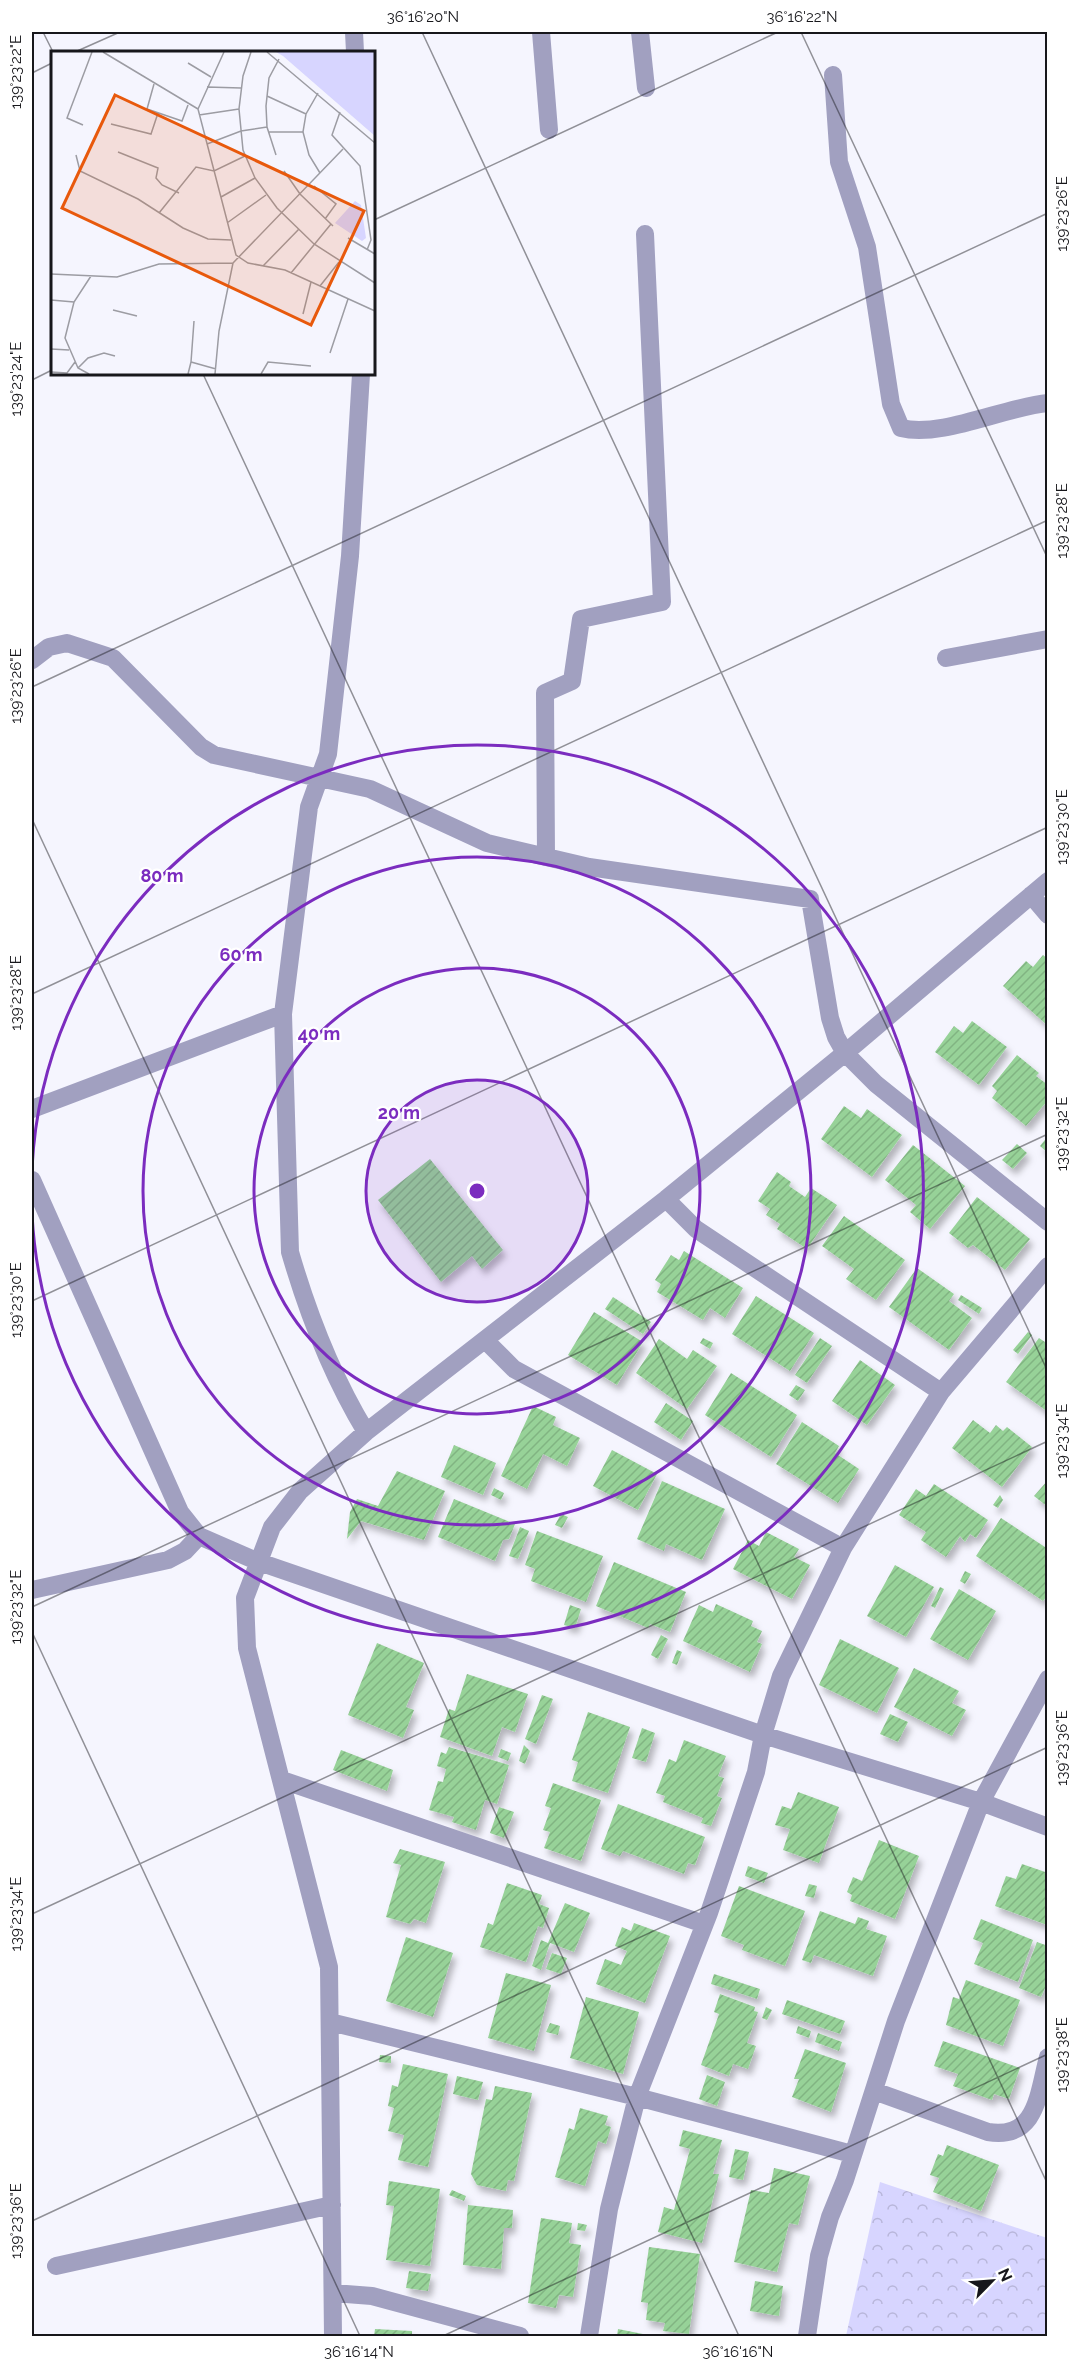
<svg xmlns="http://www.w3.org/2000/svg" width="1079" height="2368" font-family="Raleway,sans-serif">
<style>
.forest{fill:url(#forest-crowns)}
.building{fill:url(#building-hatch);filter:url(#shadow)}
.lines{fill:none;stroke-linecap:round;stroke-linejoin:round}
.minor{stroke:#a1a0c0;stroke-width:18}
.ticks{fill:none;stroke:#17171b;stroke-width:1.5;stroke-opacity:0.45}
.ring{fill:none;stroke:#7b2cbf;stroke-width:3}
.inset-road{fill:none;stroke:#9c9ca3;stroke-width:1.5}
.view{fill:#e8590c;fill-opacity:0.15;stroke:#e8590c;stroke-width:3}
.inset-edge{fill:none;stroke:#17171b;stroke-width:3}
.centre{fill:#7b2cbf;stroke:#fff;stroke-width:3}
.ring-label{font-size:18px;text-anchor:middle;font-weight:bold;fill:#7b2cbf;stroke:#fff;stroke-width:4.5;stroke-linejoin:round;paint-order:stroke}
.neatline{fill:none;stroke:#17171b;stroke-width:2}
.ticks-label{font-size:15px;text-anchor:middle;fill:#17171b}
</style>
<defs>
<pattern id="forest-crowns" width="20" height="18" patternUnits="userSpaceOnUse" patternTransform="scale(1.5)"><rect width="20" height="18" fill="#d7d5ff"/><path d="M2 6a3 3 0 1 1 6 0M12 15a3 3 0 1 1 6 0" fill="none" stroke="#b8b6da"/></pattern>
<pattern id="building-hatch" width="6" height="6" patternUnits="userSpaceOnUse" patternTransform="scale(1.5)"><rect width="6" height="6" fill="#97d298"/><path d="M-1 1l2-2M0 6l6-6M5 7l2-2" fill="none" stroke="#81b482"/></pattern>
<filter id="shadow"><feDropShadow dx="3.5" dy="6" stdDeviation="3" flood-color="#0004"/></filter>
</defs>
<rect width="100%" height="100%" fill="#f5f5fe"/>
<path class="forest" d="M880,2182l167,56v98h-201z"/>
<path class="building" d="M1043,955l5,4v67l-45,-40 23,-25 7,6z
M972,1021l35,26 -28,38 -44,-33 19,-26 9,7z
M1017,1055l22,18 -3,3 12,9v15l-22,26 -34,-28 5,-7 -5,-5z
M844,1106l17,12 6,-9 35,26 -30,42 -51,-38z
M1048,1136v17l-8,-7z
M1017,1144l10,9 -14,16 -11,-9z
M913,1145l52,41 -35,43 -20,-17 6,-7 -31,-25z
M430,1159l73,91 -21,19 -10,-13 -31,26 -63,-82z
M777,1172l14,10 -2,4 16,11 6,-9 26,17 -30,44 -30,-20 3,-5 -14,-9 4,-6 -12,-8z
M977,1197l53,42 -25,31 -32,-25 -5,3 -19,-15z
M844,1216l61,44 -29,40 -30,-21 8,-10 -32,-23z
M684,1251l59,37 -18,30 -15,-10 -7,12 -46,-28 4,-8 -6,-4 16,-25 8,5z
M917,1268l37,26 -5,7 23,17 -23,32 -60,-43z
M961,1295l21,13 -3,6 -21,-14z
M756,1296l58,37 -24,38 -58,-37z
M613,1297l38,25 -8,12 -38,-25z
M594,1312l49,30 -26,43 -49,-30z
M1028,1332l4,3 -14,19 -5,-4z
M703,1338l10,5 -3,6 -10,-6z
M820,1338l12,8 -25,37 -12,-8z
M1039,1338l9,6v68l-42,-30z
M659,1339l28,20 6,-9 24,16 -30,43 -51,-36z
M860,1360l35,25 -28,40 -35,-24z
M731,1373l66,42 -26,42 -66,-42z
M796,1385l9,5 -7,11 -9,-6z
M666,1403l27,18 -12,19 -27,-18z
M533,1406l23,11 -3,8 27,13 -13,28 -24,-12 -16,35 -26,-13z
M973,1420l17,13 6,-8 7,6 4,-4 25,20 -30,40 -50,-39z
M802,1422l37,24 -4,7 24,16 -21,34 -62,-39z
M454,1445l42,18 -13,32 -42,-18z
M612,1450l45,24 -19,36 -45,-24z
M397,1471l48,20 -21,49 -63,-19 -14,18 3,-27 7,-13 21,7z
M1048,1480v27l-14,-11z
M662,1481l63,28 -23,51 -36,-16 -2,7 -27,-12z
M934,1484l54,36 -12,18 -6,-4 -5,8 -5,-6 -14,21 -25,-17 5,-8 -27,-17 17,-26 10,7z
M494,1488l10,5 -3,7 -10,-5z
M1000,1495l3,5 -5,8 -5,-3z
M454,1499l61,25 -6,15 -6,1 -8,21 -57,-24z
M561,1514l7,3 -6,11 -7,-3z
M1001,1518l47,31v45l-5,7 -67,-45z
M520,1527l9,4 -11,28 -9,-3z
M537,1531l66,25 -17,46 -55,-21 4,-12 -10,-4z
M766,1532l33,17 -5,8 16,8 -18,34 -59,-30 15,-29 11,6z
M614,1562l72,30 -16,40 -20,-8 -2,4 -52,-22z
M895,1565l39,22 -28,50 -39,-21z
M965,1571l6,3 -6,10 -5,-3z
M940,1587l4,2 -9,19 -4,-2z
M959,1589l37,22 -28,49 -38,-21z
M716,1604l37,17 -2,5 11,5 -5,11 5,2 -12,28 -67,-31 16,-36 14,7z
M570,1605l11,4 -6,19 -11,-3z
M661,1635l7,4 -10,20 -7,-4z
M840,1639l59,29 -22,45 -58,-28z
M377,1643l47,20 -18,44 8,3 -11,28 -55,-23z
M677,1650l5,2 -5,13 -5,-2z
M914,1668l45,23 -7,12 14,7 -14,26 -58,-29z
M467,1674l61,20 -13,38 -13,-5 -10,29 -52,-19 9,-28 6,2z
M542,1695l11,4 -17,45 -11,-5z
M588,1712l42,15 -22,66 -36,-12 6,-19 -6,-2z
M890,1714l18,8 -10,20 -18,-8z
M642,1728l13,5 -9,29 -14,-4z
M684,1740l42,16 -8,20 6,2 -7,18 5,2 -11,28 -10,-3 2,-5 -40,-16 2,-6 -9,-3 13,-34 7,3z
M524,1745l6,6 -5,13 -6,-3z
M449,1747l60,18 -12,39 -12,-4 -9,30 -24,-8 2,-5 -25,-7 9,-29 5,1 3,-13 -9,-3 4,-14 5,2z
M501,1749l10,4 -3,8 -10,-4z
M341,1750l52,20 -6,21 -54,-21z
M553,1783l48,17 -20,61 -37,-13 6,-16 -7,-2 8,-22 -6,-2z
M798,1792l41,15 -20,56 -36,-13 7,-21 -15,-4 7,-19 9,3z
M618,1804l87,33 -10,28 -7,-2 -4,11 -61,-23 -3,5 -19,-7z
M499,1807l15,5 -10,26 -14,-5z
M879,1840l40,16 -24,63 -45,-18 2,-6 -5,-3 6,-15 9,4z
M400,1849l45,13 -19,61 -12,-4 -4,5 -24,-7 15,-52 -8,-2z
M1022,1864l26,9 -1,52 -52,-19 11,-30 10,3z
M748,1866l20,7 -4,10 -19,-7z
M507,1883l35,12 -3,9 10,4 -6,20 -5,-2 -12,36 -46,-15 8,-24 5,2z
M809,1884l8,2 -3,12 -9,-2z
M739,1886l66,25 -20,55 -43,-16 2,-5 -23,-9z
M565,1903l25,10 -16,39 -24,-9 -9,27 -9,-4 9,-26 7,3z
M820,1911l35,13 3,-7 11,4 -3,8 21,7 -14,40 -59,-21 -3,8 -9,-3z
M981,1919l52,21 -15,42 -44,-18 9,-21 -10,-4z
M634,1923l36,13 -25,67 -49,-19 9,-25 16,6 6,-14 -12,-5 7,-19 9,4z
M406,1937l47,16 -20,64 -47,-16z
M1037,1942l11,4v35l-7,16 -22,-9z
M552,1953l15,5 -6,16 -15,-5z
M506,1973l45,12 -17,66 -46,-13z
M714,1974l46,15 -3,10 -46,-15z
M966,1980l54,20 -17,46 -57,-21 7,-28 6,2z
M720,1994l35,13 -1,4 4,1 -11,31 9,3 -8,23 -15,-5 -4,12 -28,-11 18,-51 -5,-2z
M586,1997l53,15 -16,62 -53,-16z
M787,2000l58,21 -5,13 -58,-20z
M766,2007l6,3 -5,10 -5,-2z
M550,2023l10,3 -2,9 -12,-3z
M798,2026l13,5 -2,7 -13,-5z
M818,2033l24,9 -3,9 -24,-9z
M943,2041l77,27 -11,31 -15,-5 -2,6 -39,-14 5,-12 -24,-8z
M805,2049l41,14 -15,49 -39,-15 7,-18h-5z
M380,2055l11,1v7l-12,-1z
M403,2064l45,10 -20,93 -30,-7 6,-25 -16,-4 6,-23 -6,-2 4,-21 6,2z
M707,2075l18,7 -8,24 -18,-7z
M457,2076l26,6 -5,18 -25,-6z
M495,2086l37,7 -18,88 -6,-1 -2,11 -29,-6 -6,-11 15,-75 6,1z
M580,2108l28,8 -3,9 6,2 -5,17 -8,-3 -13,45 -30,-9 14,-49 5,2z
M683,2130l39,10 -9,34h6l-17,69 -44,-11 6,-25 10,3 16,-61 -11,-3z
M947,2145l52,20 -18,46 -48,-19 6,-14 -9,-3 8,-21 5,2z
M735,2149l14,3 -6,28 -14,-3z
M774,2168l36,8 -12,49 -9,-2 -12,49 -43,-10 17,-72 18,3z
M389,2181l51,8 -10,77 -44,-6 8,-54 -8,-1z
M452,2190l14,6 -2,5 -15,-6z
M468,2205l45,5 -1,18h-8l-3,41 -38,-4z
M541,2218l31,5 -3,20 12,2 -8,52 -14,-2 -3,13 -28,-5z
M578,2223l9,2 -2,6 -8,-1z
M649,2247l51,7 -11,80 -26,-3 2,-8 -19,-3 2,-17 -7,-1z
M409,2271l22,3 -3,17 -22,-3z
M755,2281l28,5 -4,30 -29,-5z
M375,2329l37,2v5h-38z
M618,2329l25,5 -1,2h-25z"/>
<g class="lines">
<path class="minor" d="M354,32l1,20
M541,32l8,98
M640,32l6,56
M833,75l6,87 28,85 24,157 10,24c41,10 103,-21 147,-25
M361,374l-11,182 -22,198 -19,53 -26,207 7,238c18,62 42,124 76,180
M946,658l102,-19
M32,660l17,-13 18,-4 46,15 88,89 13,8 156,34 117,54 102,24 221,32 20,119 6,19 9,16 31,31 172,138
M546,857l-1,-164 27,-12 9,-62 81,-17 -17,-368
M1031,895l17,20
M32,1109l251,-95
M32,1180l148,332 19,24 60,26 504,173 218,67 67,25
M666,1199l30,30 245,163
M486,1341l28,28 329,179
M32,1590l136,-30 17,-9 14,-15
M282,1780l422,144
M330,2022l307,75 215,57
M874,2091l114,41c49,8 50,-38 60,-75
M56,2266l276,-61
M333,2293l39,3 148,40
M333,2336l-4,-369 -82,-319 -2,-50 27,-71 28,-36 66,-59 300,-233 179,-146 203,-172
M589,2336l20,-127 28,-112 72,-184 47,-141 7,-37 18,-59 62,-128 98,-156 107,-126
M807,2336l12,-80 11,-39 15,-37 51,-159 85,-219 67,-123"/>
</g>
<path class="ticks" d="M43,32l10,20M422,32l626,1340M801,32l247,527M75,52l45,-20M32,73l20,-10M374,220l404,-188M203,374l845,1811M32,380l20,-10M32,687l1016,-474M32,819l707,1517M32,994l1016,-474M32,1301l1016,-474M32,1607l1016,-473M32,1632l328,704M32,1914l1016,-473M32,2221l1016,-474M443,2336l605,-282"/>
<circle cx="477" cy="1191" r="111" fill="#7b2cbf" fill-opacity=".12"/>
<g class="ring">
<circle cx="477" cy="1191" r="111"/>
<circle cx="477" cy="1191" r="223"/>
<circle cx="477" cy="1191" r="334"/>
<path d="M32 1168A446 446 0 1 1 32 1214"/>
</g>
<g transform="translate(51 51)">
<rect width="324" height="324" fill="#f5f5fe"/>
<path d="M225,1h99v84l-92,-80zM304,150l6,4 5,33 -4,3 -27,-18z" fill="#d7d5ff"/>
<path d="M324,26v44l-22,-19z" fill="#d7d5ff"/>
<path class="inset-road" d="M52,1l95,57M173,1l-26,57 38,146 12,8 37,7 90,41M200,1l-8,24 -4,33 4,41 12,28 22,30 37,36 61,39M216,1l108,91M137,12l23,14M103,33l-7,25 35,12 6,-16M156,36l34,1M267,42l-12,21 -3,18 6,23 11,18M216,45l39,18M289,61l-8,23 28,31 11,74 -4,10M148,64l40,-6M60,73l40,10 7,-21M32,74l-16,-7 25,-66M217,81h35M156,93l34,-13 26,-4M67,101l40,16 -2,10 6,7 17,8M25,104l4,16 58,28 45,29 25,11 23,1M225,104l-9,-28 -1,-21 3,-28 10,-19M233,120l16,23 33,32M263,135l22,18 -11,15M170,146l34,-19M108,162l37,-46 18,4 31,-15M176,172l39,-28M297,187l27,16M212,215l36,-37M240,222l40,-49M0,223l66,3 42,-13 74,-1 110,-114M269,235l19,-24M0,249l23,2M62,259l24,6M252,263l8,-32M0,298l18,1M279,302l18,-54M140,311l3,-41M27,317l10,-10 16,-5 11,3M0,321l16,1 8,-11M38,323l-11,-6 -13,-30 9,-36 17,-26M137,323l3,-12 25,7M164,323l4,-43 14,-68M210,323l7,-12 43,4"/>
<path class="view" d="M64,44l249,116 -53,114 -249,-117z"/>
<rect width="324" height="324" class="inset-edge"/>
</g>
<circle cx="477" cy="1191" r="9" class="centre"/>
<g class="ring-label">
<text x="162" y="882">80 m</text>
<text x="241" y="961">60 m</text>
<text x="319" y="1040">40 m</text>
<text x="399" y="1119">20 m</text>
</g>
<rect width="1079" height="2368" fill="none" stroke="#ffffff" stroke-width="66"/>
<g transform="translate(992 2281) rotate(65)" stroke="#ffffff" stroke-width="4.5" paint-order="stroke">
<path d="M0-4.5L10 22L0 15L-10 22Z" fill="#17171b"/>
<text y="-9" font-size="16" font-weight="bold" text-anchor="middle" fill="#17171b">N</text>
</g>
<rect x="33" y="33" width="1013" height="2302" class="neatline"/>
<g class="ticks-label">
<text x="423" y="22">36°16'20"N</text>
<text x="802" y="22">36°16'22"N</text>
<text transform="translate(16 72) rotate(-90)" y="5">139°23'22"E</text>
<text transform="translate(1062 214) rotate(-90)" y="5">139°23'26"E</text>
<text transform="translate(16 379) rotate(-90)" y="5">139°23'24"E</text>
<text transform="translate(1062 521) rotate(-90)" y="5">139°23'28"E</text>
<text transform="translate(16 686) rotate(-90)" y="5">139°23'26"E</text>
<text transform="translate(1062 827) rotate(-90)" y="5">139°23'30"E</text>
<text transform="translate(16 993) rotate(-90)" y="5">139°23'28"E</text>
<text transform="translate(1062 1134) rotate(-90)" y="5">139°23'32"E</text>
<text transform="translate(16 1300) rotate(-90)" y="5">139°23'30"E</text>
<text transform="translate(1062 1441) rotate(-90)" y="5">139°23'34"E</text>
<text transform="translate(16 1607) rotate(-90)" y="5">139°23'32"E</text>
<text transform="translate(1062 1748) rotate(-90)" y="5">139°23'36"E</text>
<text transform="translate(16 1914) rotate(-90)" y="5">139°23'34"E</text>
<text transform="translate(1062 2055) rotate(-90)" y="5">139°23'38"E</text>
<text transform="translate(16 2221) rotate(-90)" y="5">139°23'36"E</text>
<text x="359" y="2357">36°16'14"N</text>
<text x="738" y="2357">36°16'16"N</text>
</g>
</svg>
